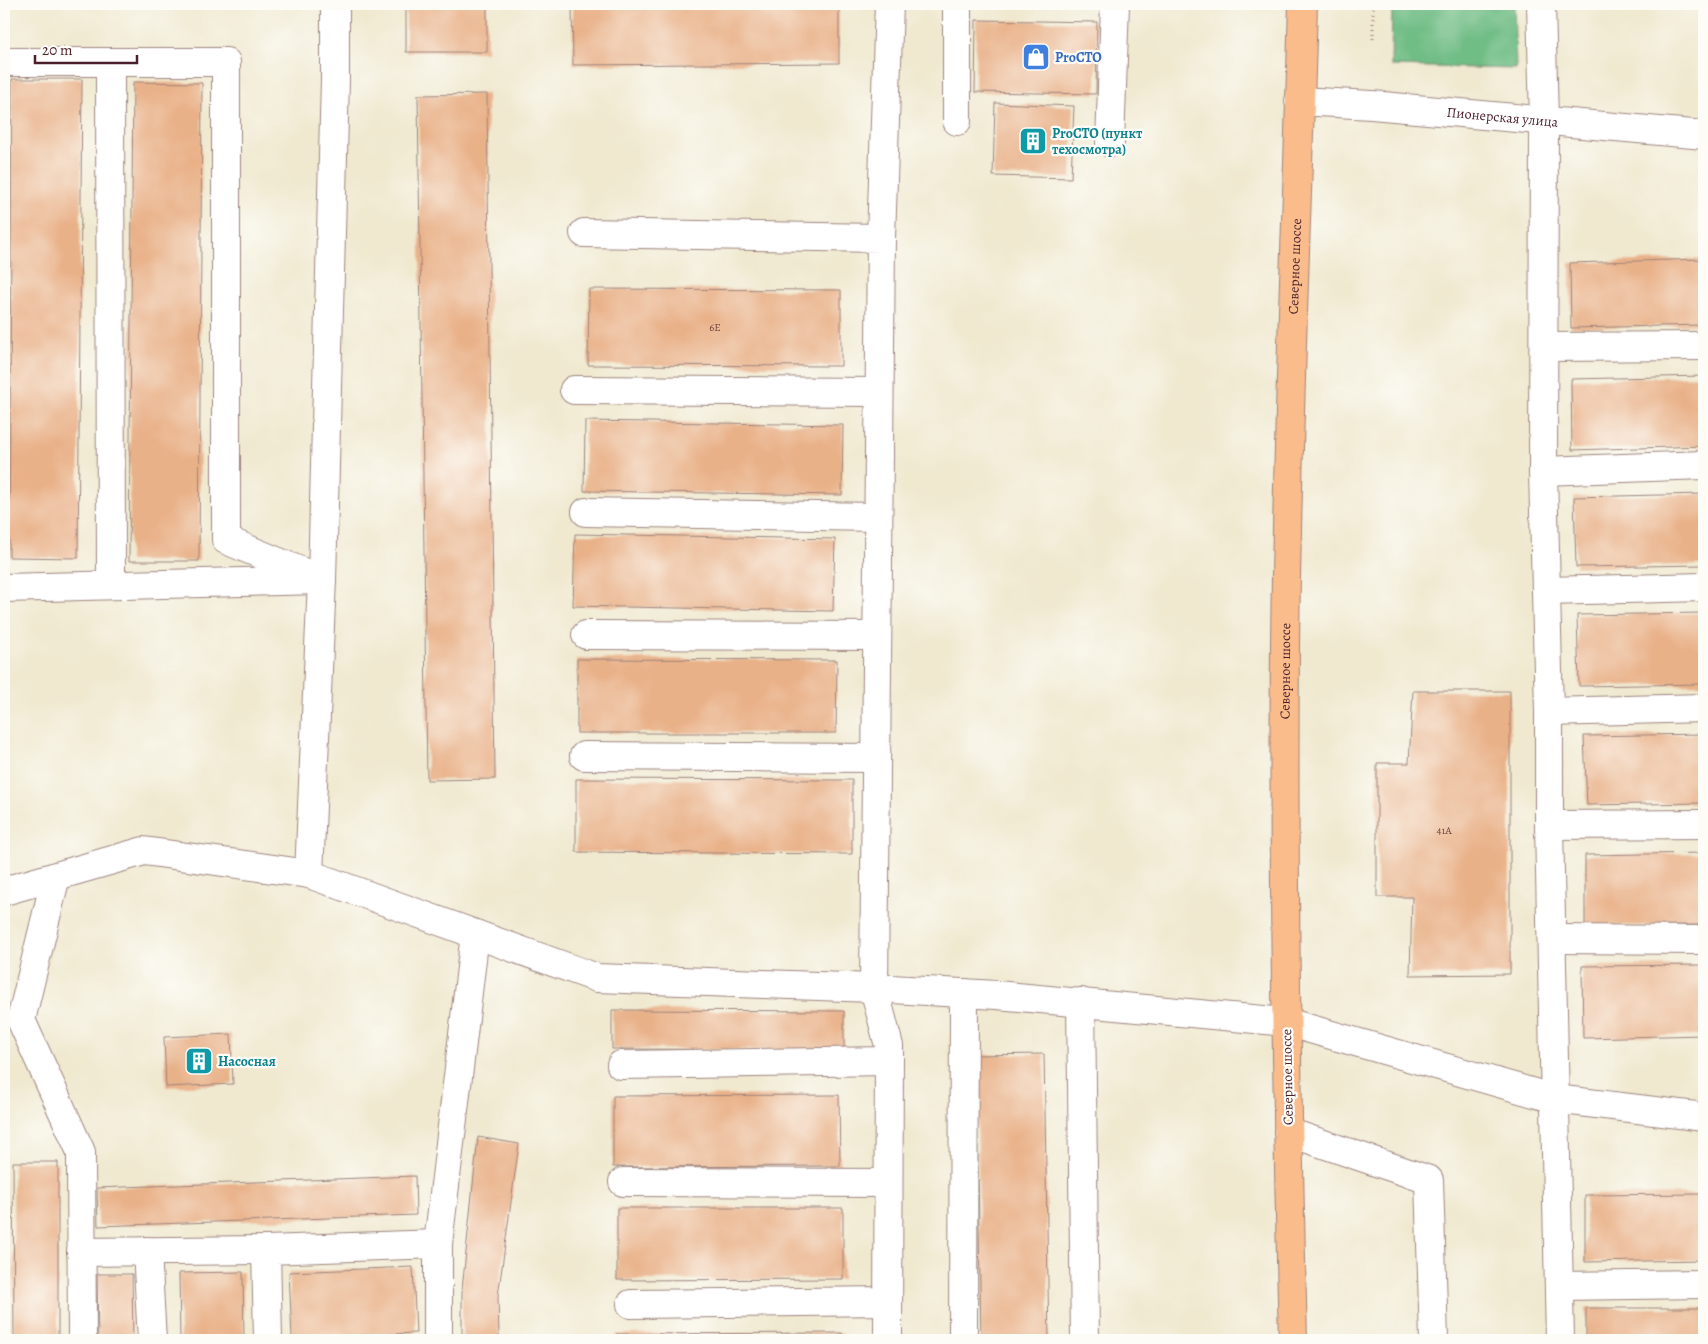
<svg xmlns="http://www.w3.org/2000/svg" width="1708" height="1344" font-family="Alegreya,serif">
<style>
.forest{fill:#71bd86;stroke:#5e6e58}
.building{fill:#e9b188}
.lines{fill:none;stroke-linecap:round;stroke-linejoin:round}
.minor-casing{stroke:#9d847e;stroke-width:30}
.major-casing{stroke:#9d847e;stroke-width:30}
.path{stroke:#9d847e;stroke-width:3;stroke-dasharray:1 4;stroke-linecap:butt}
.minor{stroke:#fff;stroke-width:28}
.major{stroke:#fabc8b;stroke-width:28}
.labels{text-anchor:middle;stroke-width:4.5;stroke-linejoin:round;paint-order:stroke}
.number-label{font-size:11px;fill:#724442}
.shop-label{font-size:14px;font-weight:bold;fill:#366cbe;stroke:#fdfcf7;text-anchor:start}
.street-label{font-size:14px;fill:#4a1f2b;stroke:#fdfcf7}
.culture-label{font-size:14px;font-weight:bold;fill:#0d838f;stroke:#fdfcf7;text-anchor:start}
</style>
<rect width="100%" height="100%" fill="#fdfcf7"/>
<filter id="ink" filterUnits="userSpaceOnUse"><feTurbulence type="fractalNoise" baseFrequency=".02" numOctaves="2"/><feDisplacementMap in="SourceGraphic" scale="10" xChannelSelector="R" yChannelSelector="G"/><feConvolveMatrix kernelMatrix="1 2 1 2 8 2 1 2 1" color-interpolation-filters="sRGB"/></filter>
<filter id="wash" filterUnits="userSpaceOnUse"><feTurbulence type="fractalNoise" baseFrequency=".0096" numOctaves="4" result="noise"/><feDisplacementMap in="SourceGraphic" scale="20" xChannelSelector="R" yChannelSelector="G"/><feGaussianBlur stdDeviation="1.12" result="paint"/><feColorMatrix in="noise" values="0 0 0 0 0 0 0 0 0 0 0 0 0 0 0 0 0 1.4 0 .05"/><feComposite in="paint" operator="in"/></filter>
<g filter="url(#wash)">
<rect width="100%" height="100%" fill="#f0e9d0"/>
<path class="forest" d="M1392,4h122l2,65 -125,-3z"/>
<g id="blocks">
<path class="building" d="M406,4h81v48h-81z
M572,4h267v59l-266,2z
M976,20l121,2 -1,72 -121,-2z
M12,79h70l-4,479 -69,-1z
M133,82l69,1 -3,478h-70z
M487,94l8,685 -68,1 -9,-685z
M995,103l79,3 -3,72 -78,-2z
M1704,259v66l-133,3 -1,-65z
M589,289l252,1v76l-253,-1z
M1704,376v70l-132,4 -1,-71z
M585,421l258,4 -1,70 -258,-4z
M1704,494v71l-128,2 -2,-70z
M575,534l260,5 -2,72 -260,-5z
M1704,613v71l-125,2 -2,-71z
M577,659l260,1 -1,73h-259z
M1413,691h97v283l-100,1 2,-78h-35v-134h32z
M1704,734v69l-117,2 -3,-69z
M576,779l276,1v74l-276,-2z
M1704,853v72l-119,1v-71z
M1704,965v70l-121,3 -1,-72z
M612,1010l232,1v39l-232,-1z
M231,1034l2,50 -67,3 -2,-50z
M1044,1054l5,286h-68l-5,-285z
M839,1095l1,71 -227,1v-71z
M478,1137l41,7 -21,152 1,44h-37v-50z
M13,1162h45v178h-44z
M415,1176l1,39 -318,11 -1,-38z
M1704,1194v66l-119,2v-67z
M617,1208h226v71l-226,1z
M413,1267l3,66 -124,5 -3,-66z
M243,1272l1,68h-64l-1,-67z
M97,1274h35l1,66h-35z
M1586,1308h118v32h-118z
M842,1333v7h-226v-6z"/>
</g>
</g>
<g filter="url(#ink)">
<use href="#blocks" fill-opacity="0" stroke="#9d847e" stroke-width="1"/>
<g class="lines">
<g class="minor-casing">
<g id="minor">
<path d="M957,4v117"/>
<path d="M1541,4l3,116 -1,351 6,241v113l11,515"/>
<path d="M4,62h222v478l96,40 -13,294 288,104 277,10 123,7 289,27 269,77 149,18"/>
<path d="M110,62l1,523"/>
<path id="s1" d="M1299,101l73,4 332,30"/>
<path d="M1110,143l5,-139"/>
<path d="M584,233l297,5 -7,750 15,58 -1,294"/>
<path d="M881,238l8,-234"/>
<path d="M1544,347l160,-1"/>
<path d="M574,390l305,2"/>
<path d="M1543,471l161,-6"/>
<path d="M586,512l292,5"/>
<path d="M4,588l318,-8 13,-501v-75"/>
<path d="M1546,591l158,-4"/>
<path d="M586,635l291,1"/>
<path d="M1549,712l155,-4"/>
<path d="M584,756l292,2"/>
<path d="M1549,825l155,-1"/>
<path d="M56,876l-35,144 60,132 1,188"/>
<path d="M4,891l140,-40 165,23"/>
<path d="M1552,939l152,1"/>
<path d="M1081,1002l4,338"/>
<path d="M621,1065l268,-4"/>
<path d="M1288,1132l141,48 5,160"/>
<path d="M623,1182l265,1"/>
<path d="M438,1244v96"/>
<path d="M147,1251l5,89"/>
<path d="M81,1252l185,-2"/>
<path d="M1559,1286l145,-2"/>
<path d="M631,1304l257,-3"/>
<path d="M268,1340l-2,-90 172,-6 37,-310"/>
<path d="M963,1340l1,-347"/>
</g>
</g>
<g class="major-casing">
<g id="major">
<path id="s2" d="M1293,1340c-6,-230 -10,-461 -8,-692 2,-215 12,-429 18,-644"/>
</g>
</g>
<path class="path" d="M1373,39v-35"/>
<use href="#minor" class="minor"/>
<use href="#major" class="major"/>
</g>
</g>
<defs>
<g id="shop-square" transform="scale(1.4375)"><rect x="-9" y="-9" width="18" height="18" rx="4" fill="#3f7fe0" stroke="#fdfcf7"/><path d="M-5-2.5h2.3a2.7 3.5 0 0 1 5.4 0H5L5.5 6h-11ZM-1.5-2.5h3a1.5 2.3 0 0 0-3 0Z" fill="#fff"/></g>
<g id="building-square" transform="scale(1.4375)"><rect x="-9" y="-9" width="18" height="18" rx="4" fill="#0f9aa8" stroke="#fdfcf7"/><path d="M-4-6H4V6H1V3H-1V6H-4ZM-2.5-4.3h1.7v1.8h-1.7ZM.8-4.3h1.7v1.8H.8ZM-2.5-1h1.7V.8h-1.7ZM.8-1h1.7V.8H.8Z" fill="#fff"/></g>
</defs>
<g fill-rule="evenodd">
<use href="#shop-square" x="1036" y="57"/>
<use href="#building-square" x="1033" y="141"/>
<use href="#building-square" x="199" y="1061"/>
</g>
<g class="labels">
<g class="number-label">
<text x="715" y="331">6Е</text>
<text x="1444" y="834">41А</text>
</g>
<g class="shop-label">
<text x="1055" y="62">ProСТО</text>
</g>
<g class="street-label">
<text dy="5" stroke="none"><textPath href="#s1" startOffset="204">Пионерская улица</textPath></text>
<text dy="5" stroke="none"><textPath href="#s2" startOffset="1074">Северное шоссе</textPath></text>
<text dy="5" stroke="none"><textPath href="#s2" startOffset="669">Северное шоссе</textPath></text>
<text transform="translate(1287 1077) rotate(-91)" y="5">Северное шоссе</text>
</g>
<g class="culture-label">
<text x="1052" y="138">ProСТО (пункт<tspan x="1052" dy="16">техосмотра)</tspan></text>
<text x="218" y="1066">Насосная</text>
</g>
</g>
<rect width="1708" height="1344" fill="none" stroke="#fdfcf7" stroke-width="20"/>
<path d="M35 55v8h102v-8" fill="none" stroke="#4a1f2b" stroke-width="2.5"/>
<text x="42" y="55" font-size="15" fill="#4a1f2b" stroke="#fdfcf7" stroke-width="4" paint-order="stroke">20 m</text>
</svg>
